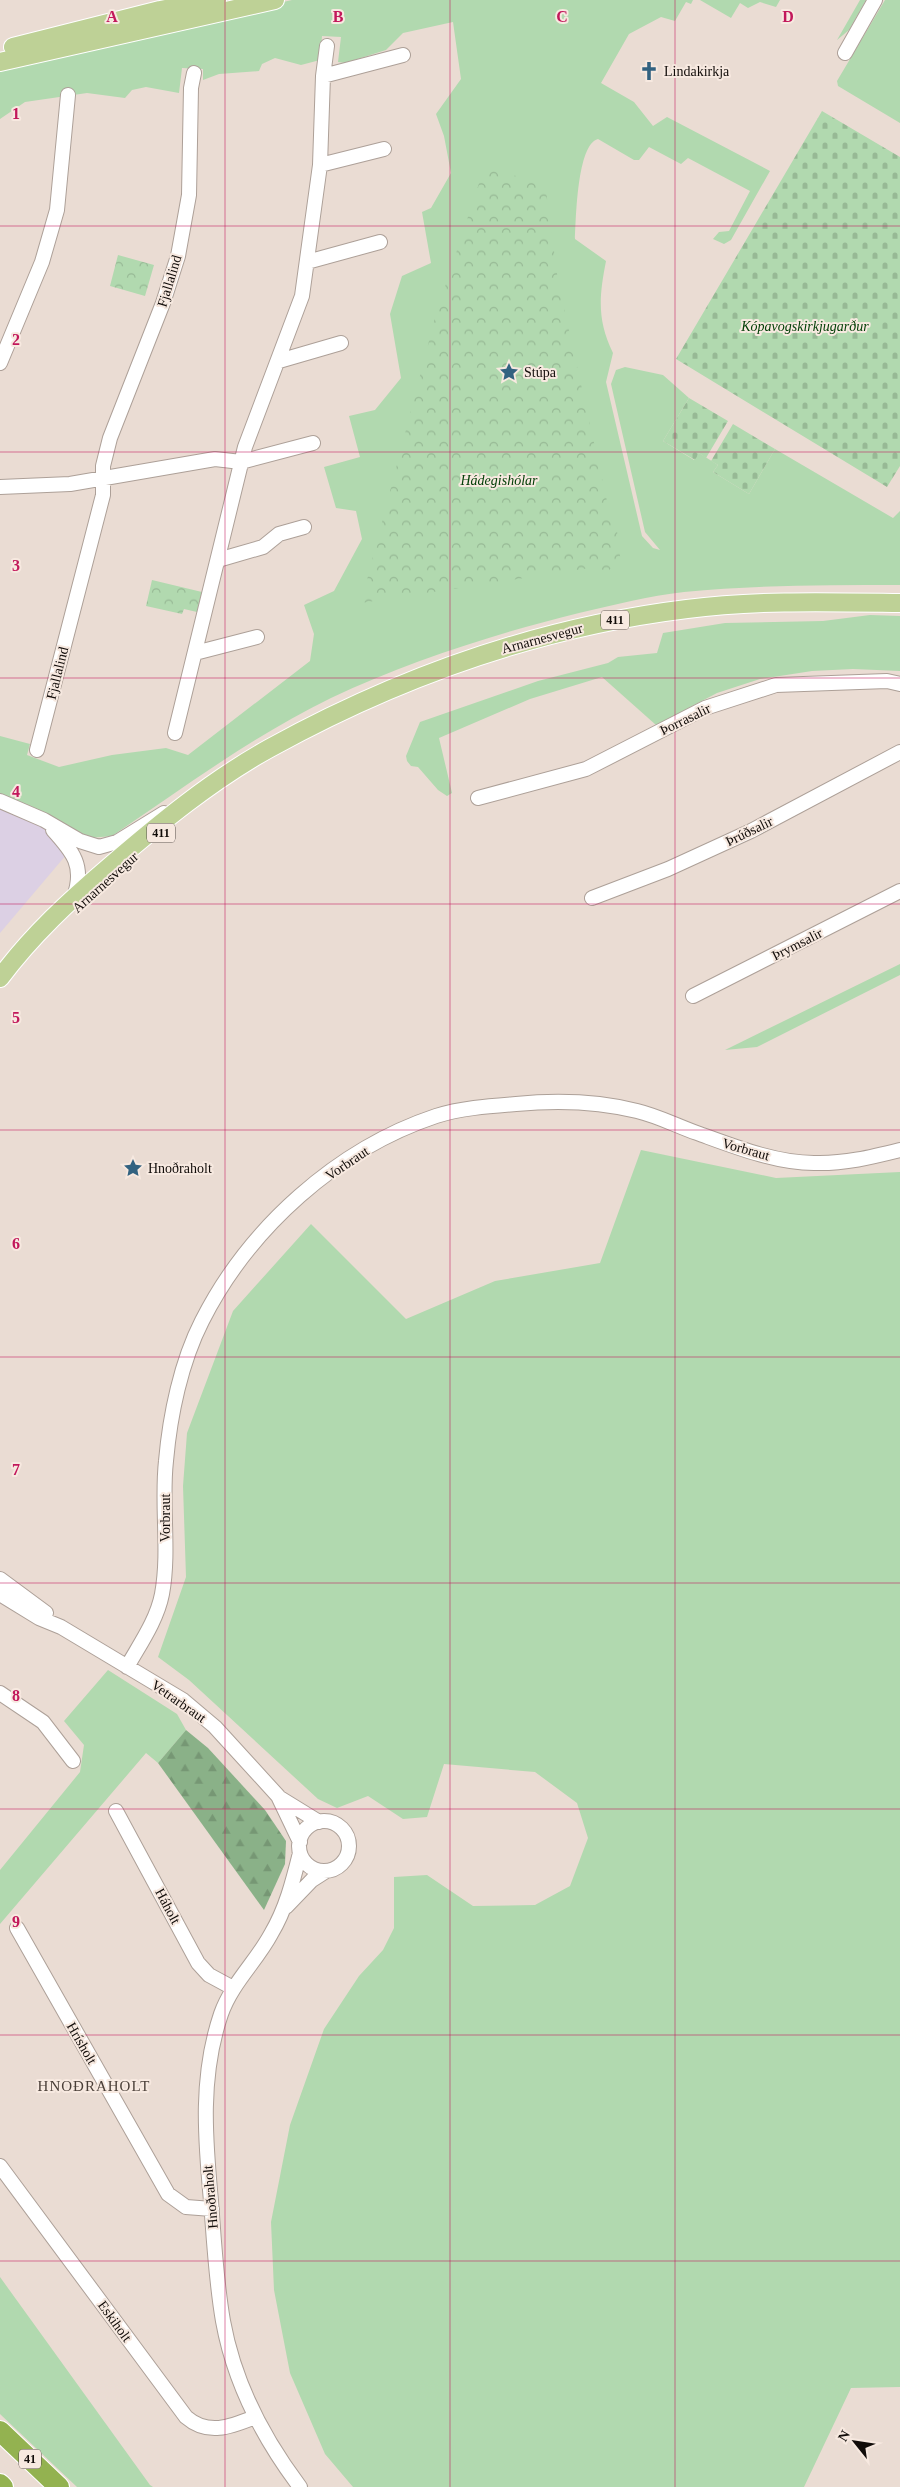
<svg xmlns="http://www.w3.org/2000/svg" width="900" height="2487" font-family="'Times New Roman',serif">
<style>
.commercial{fill:#dcd0e4}
.grass{fill:#b1d9af}
.forest{fill:url(#forest-firs)}
.cemetery{fill:url(#cemetery-stones)}
.park{fill:url(#park-crowns)}
.lines{fill:none;stroke-linecap:round;stroke-linejoin:round}
.minor-casing{stroke:#ada098;stroke-width:16}
.major-casing{stroke:#fff;stroke-width:20}
.highway-casing{stroke:#fff;stroke-width:22}
.minor{stroke:#fff;stroke-width:14}
.major{stroke:#bed196;stroke-width:18}
.highway{stroke:#93b250;stroke-width:20}
.grid{fill:none;stroke:#c2185b;stroke-width:1;stroke-opacity:0.55}
.labels{text-anchor:middle;stroke-width:4;stroke-linejoin:round;paint-order:stroke}
.shield{fill:#f7e9e0;stroke:#564e4a;stroke-width:1}
.shield-label{font-size:12px;font-weight:bold;fill:#110c09}
.poi-label{font-size:14px;fill:#110c09;stroke:#f7e9e0;text-anchor:start}
.street-label{font-size:14px;fill:#110c09;stroke:#f7e9e0}
.park-label{font-size:14px;font-style:italic;fill:#044008;stroke:#f7e9e0}
.neighbourhood-label{font-size:15px;letter-spacing:1px;fill:#493e37;stroke:#f7e9e0}
.grid-label{font-size:16px;text-anchor:middle;font-weight:bold;fill:#c2185b;stroke:#f7e9e0;stroke-width:4;stroke-linejoin:round;paint-order:stroke}
</style>
<defs>
<pattern id="forest-firs" width="22" height="20" patternUnits="userSpaceOnUse" patternTransform="scale(1.25)"><rect width="22" height="20" fill="#8ab188"/><path d="M5 1l3.5 6h-7zM16 11l3.5 6h-7z" fill="#769774"/></pattern>
<pattern id="cemetery-stones" width="16" height="16" patternUnits="userSpaceOnUse" patternTransform="scale(1.25)"><rect width="16" height="16" fill="#b1d9af"/><path d="M2 7V4a2 2 0 0 1 4 0v3zM10 15v-3a2 2 0 0 1 4 0v3z" fill="#97b995"/></pattern>
<pattern id="park-crowns" width="20" height="18" patternUnits="userSpaceOnUse" patternTransform="scale(1.25)"><rect width="20" height="18" fill="#b1d9af"/><path d="M2 6a3 3 0 1 1 6 0M12 15a3 3 0 1 1 6 0" fill="none" stroke="#97b995"/></pattern>
</defs>
<rect width="100%" height="100%" fill="#eadcd3"/>
<path class="commercial" d="M0,796l83,39 -83,98z"/>
<path class="grass" d="M292,0h401l-2,4 -5,-2 -11,19 -14,-4 -32,17 -28,49 33,19 19,24 14,-9 103,54 -39,69 -7,4 -11,-5 6,-7 10,-1 21,-40 -62,-33 -7,6 -32,-17 -10,13h-5l-36,-21c-21,5 -22,81 -23,100l31,22c-7,36 -9,59 7,92l-7,29 36,154 11,12 7,2 -15,-18 -34,-148 5,-14 9,-3 38,8 26,23 -26,43 31,19 5,-7 19,12 -5,7 36,22 26,-45 118,69 7,-7v74c-72,0 -144,0 -216,7 -35,4 -71,13 -105,21 -85,21 -169,48 -248,85 -78,38 -148,90 -219,138l-22,2 -57,-31 -33,-13v-58l30,8 -3,11 32,12 53,-12 54,-7 22,7 122,-94 4,-27 -10,-29 30,-14 28,-52 -6,-28 -20,-3 -12,-41 36,-10 -11,-41 26,-6 26,-32 -11,-64 12,-38 29,-13 -9,-51 9,-4 20,-35 -7,-37 -8,-22 25,-35 -8,-57 -50,11 -17,17 -41,13 -7,-1 3,-25 -19,-1 -2,24 -19,5 -26,-7 -13,6 -3,7 -40,3 -16,6v-11l-21,-1 -3,25 -33,-6 -14,3 -7,8 -38,-5 -62,9 -25,17v-52z
M700,0h80l-4,7 -16,-5 -12,6 -8,-5 -9,15z
M860,0h6l-17,30 -12,10z
M885,0h15v123l-62,-37 -1,-5z
M870,615l30,1v55l-47,-2 -41,2 -52,8 -43,14 -61,32 -54,-48 -72,22 -91,39 13,55 -5,3 -9,-6 -20,-23 -7,-1 -4,-5 -1,-5 14,-34 118,-41 70,-18 10,-6 39,-4 6,-20 62,-10 98,-2z
M900,964v11l-143,72 -32,3z
M641,1150l135,28 124,-6v1215l-49,1 -47,99h-451l-28,-33 -35,-81 -16,-83 -3,-68 19,-97 34,-96 35,-53 24,-26 11,-22v-51l33,-2 46,31 62,-1 35,-19 18,-48 -11,-35 -42,-31 -91,-8 -17,53 -24,2 -35,-23 -31,12 -19,-9 -129,-119 -31,-23 28,-80 -3,-91 4,-53 46,-122 78,-87 95,95 89,-38 105,-18z
M108,1670l69,44 9,16 -28,33 -12,-10 -146,171v-54l80,-98 4,-27 -20,-24z
M0,2277l150,208 3,2h-76l-77,-73z"/>
<path class="forest" d="M186,1730l22,18 57,62 21,31 -1,23 -21,46 -106,-147z"/>
<path class="cemetery" d="M822,111l78,46v309l-13,21 -211,-128z
M689,398l39,23 -22,37 -7,-5 -4,7 -32,-19z
M733,424l42,25 -26,45 -36,-22 5,-7 -7,-4z"/>
<path class="park" d="M484,168l61,15 13,98 55,247 4,3 4,33 -8,1 -5,7 -12,-5 -235,36 75,-289z
M118,255l36,10 -9,31 -35,-10z
M152,580l50,12 -5,20 -13,-3 -2,5 -36,-8z"/>
<g class="lines">
<g class="minor-casing">
<path id="minor" d="M845,53l30,-53
M323,76l80,-21
M320,165l64,-16
M307,262l73,-20
M279,361l62,-18
M0,363l42,-101 15,-52 11,-115
M0,487l70,-3 145,-25 26,3 72,-19
M218,560l45,-13 16,-13 25,-7
M195,653l62,-16
M175,733l70,-286 57,-151 18,-131 3,-89 4,-30
M37,750l66,-255v-29l7,-28 53,-135 15,-47 11,-61 2,-107 3,-15
M478,798l108,-29 119,-61 71,-23 111,-4 13,3
M0,801l44,19 36,21 19,6 18,-5 47,-29
M53,830c20,22 32,36 21,67
M592,898l76,-29 83,-38 149,-79
M693,996l207,-105
M0,1579l46,34
M0,1594l39,24 22,9 122,73 32,27 63,69 22,46
M127,1667c13,-23 30,-47 35,-73 8,-44 -1,-89 4,-133 4,-46 15,-99 36,-140 47,-93 135,-172 234,-205 25,-8 54,-10 80,-12 41,-4 81,-3 121,7 21,5 40,15 60,22 36,13 78,30 117,30 30,1 58,-6 86,-13
M0,1693l43,29 30,39
M280,1798l39,24
M116,1811l82,152 11,12 24,13
M299 1846a25 25 0 1 1 50 0a25 25 0 1 1-50 0Z
M300,1853c-7,28 -14,56 -29,81 -15,28 -39,49 -50,80 -21,62 -16,123 -10,187 3,40 5,80 12,120 11,61 40,117 77,166
M286,1907l26,-27 14,-9
M17,1928l151,266 18,13 26,2
M0,2166l186,251c22,19 44,10 69,0"/>
</g>
<g class="major-casing">
<path id="major" d="M13,47l147,-37 57,-10
M0,62l275,-62
M0,978c32,-43 70,-78 110,-112 50,-43 102,-86 160,-118 129,-71 270,-121 417,-139 70,-9 142,-7 213,-6"/>
</g>
<g class="highway-casing">
<path id="highway" d="M0,2431l59,56
M0,2484l3,3"/>
</g>
<use href="#minor" class="minor"/>
<use href="#major" class="major"/>
<use href="#highway" class="highway"/>
</g>
<path class="grid" d="M225,0v2487M450,0v2487M675,0v2487M0,226h900M0,452h900M0,678h900M0,904h900M0,1130h900M0,1357h900M0,1583h900M0,1809h900M0,2035h900M0,2261h900"/>
<defs>
<g id="church-bare" transform="scale(1.5)"><path d="M-1.2-6h2.4v3.5h3.3v2.4h-3.3V6h-2.4V-.1h-3.3v-2.4h3.3Z" fill="#326280" stroke="#f7e9e0" stroke-width="2.5" paint-order="stroke"/></g>
<g id="sight-bare" transform="scale(1.5)"><path d="M0-6L1.8-2.2L6-1.7L2.9 1.2L3.7 5.4L0 3.3L-3.7 5.4L-2.9 1.2L-6-1.7L-1.8-2.2Z" fill="#326280" stroke="#f7e9e0" stroke-width="2.5" paint-order="stroke"/></g>
</defs>
<g fill-rule="evenodd">
<use href="#church-bare" x="649" y="71"/>
<use href="#sight-bare" x="509" y="372"/>
<use href="#sight-bare" x="133" y="1168"/>
</g>
<g class="labels">
<g class="shield">
<rect x="601" y="610.5" width="28" height="19" rx="4"/>
<rect x="147" y="823.5" width="28" height="19" rx="4"/>
<rect x="19" y="2449.5" width="22" height="19" rx="4"/>
</g>
<g class="shield-label">
<text x="615" y="624">411</text>
<text x="161" y="837">411</text>
<text x="30" y="2463">41</text>
</g>
<g class="poi-label">
<text x="664" y="76">Lindakirkja</text>
<text x="524" y="377">Stúpa</text>
<text x="148" y="1173">Hnoðraholt</text>
</g>
<g class="street-label">
<text transform="translate(169 281) rotate(-73)" y="5">Fjallalind</text>
<text transform="translate(542 638) rotate(-15)" y="5">Arnarnesvegur</text>
<text transform="translate(57 673) rotate(-76)" y="5">Fjallalind</text>
<text transform="translate(685 719) rotate(-26)" y="5">Þorrasalir</text>
<text transform="translate(749 831) rotate(-26)" y="5">Þrúðsalir</text>
<text transform="translate(105 882) rotate(-42)" y="5">Arnarnesvegur</text>
<text transform="translate(797 944) rotate(-27)" y="5">Þrymsalir</text>
<text transform="translate(746 1149) rotate(16)" y="5">Vorbraut</text>
<text transform="translate(347 1163) rotate(-34)" y="5">Vorbraut</text>
<text transform="translate(165 1518) rotate(-90)" y="5">Vorbraut</text>
<text transform="translate(179 1701) rotate(35)" y="5">Vetrarbraut</text>
<text transform="translate(168 1906) rotate(62)" y="5">Háholt</text>
<text transform="translate(82 2043) rotate(60)" y="5">Hrísholt</text>
<text transform="translate(210 2197) rotate(-95)" y="5">Hnoðraholt</text>
<text transform="translate(115 2321) rotate(54)" y="5">Eskiholt</text>
</g>
<g class="park-label">
<text x="805" y="331">Kópavogskirkjugarður</text>
<text x="499" y="485">Hádegishólar</text>
</g>
<g class="neighbourhood-label">
<text x="94" y="2091">HNOÐRAHOLT</text>
</g>
</g>
<g class="grid-label">
<text x="112" y="22">A</text>
<text x="338" y="22">B</text>
<text x="562" y="22">C</text>
<text x="788" y="22">D</text>
<text x="16" y="119">1</text>
<text x="16" y="345">2</text>
<text x="16" y="571">3</text>
<text x="16" y="797">4</text>
<text x="16" y="1023">5</text>
<text x="16" y="1249">6</text>
<text x="16" y="1475">7</text>
<text x="16" y="1701">8</text>
<text x="16" y="1927">9</text>
</g>
<g transform="translate(855 2442) rotate(300)" stroke="#f7e9e0" stroke-width="4" paint-order="stroke">
<path d="M0-4L9 19L0 12L-9 19Z" fill="#110c09"/>
<text y="-8" font-size="14" font-weight="bold" text-anchor="middle" fill="#110c09">N</text>
</g>
</svg>
